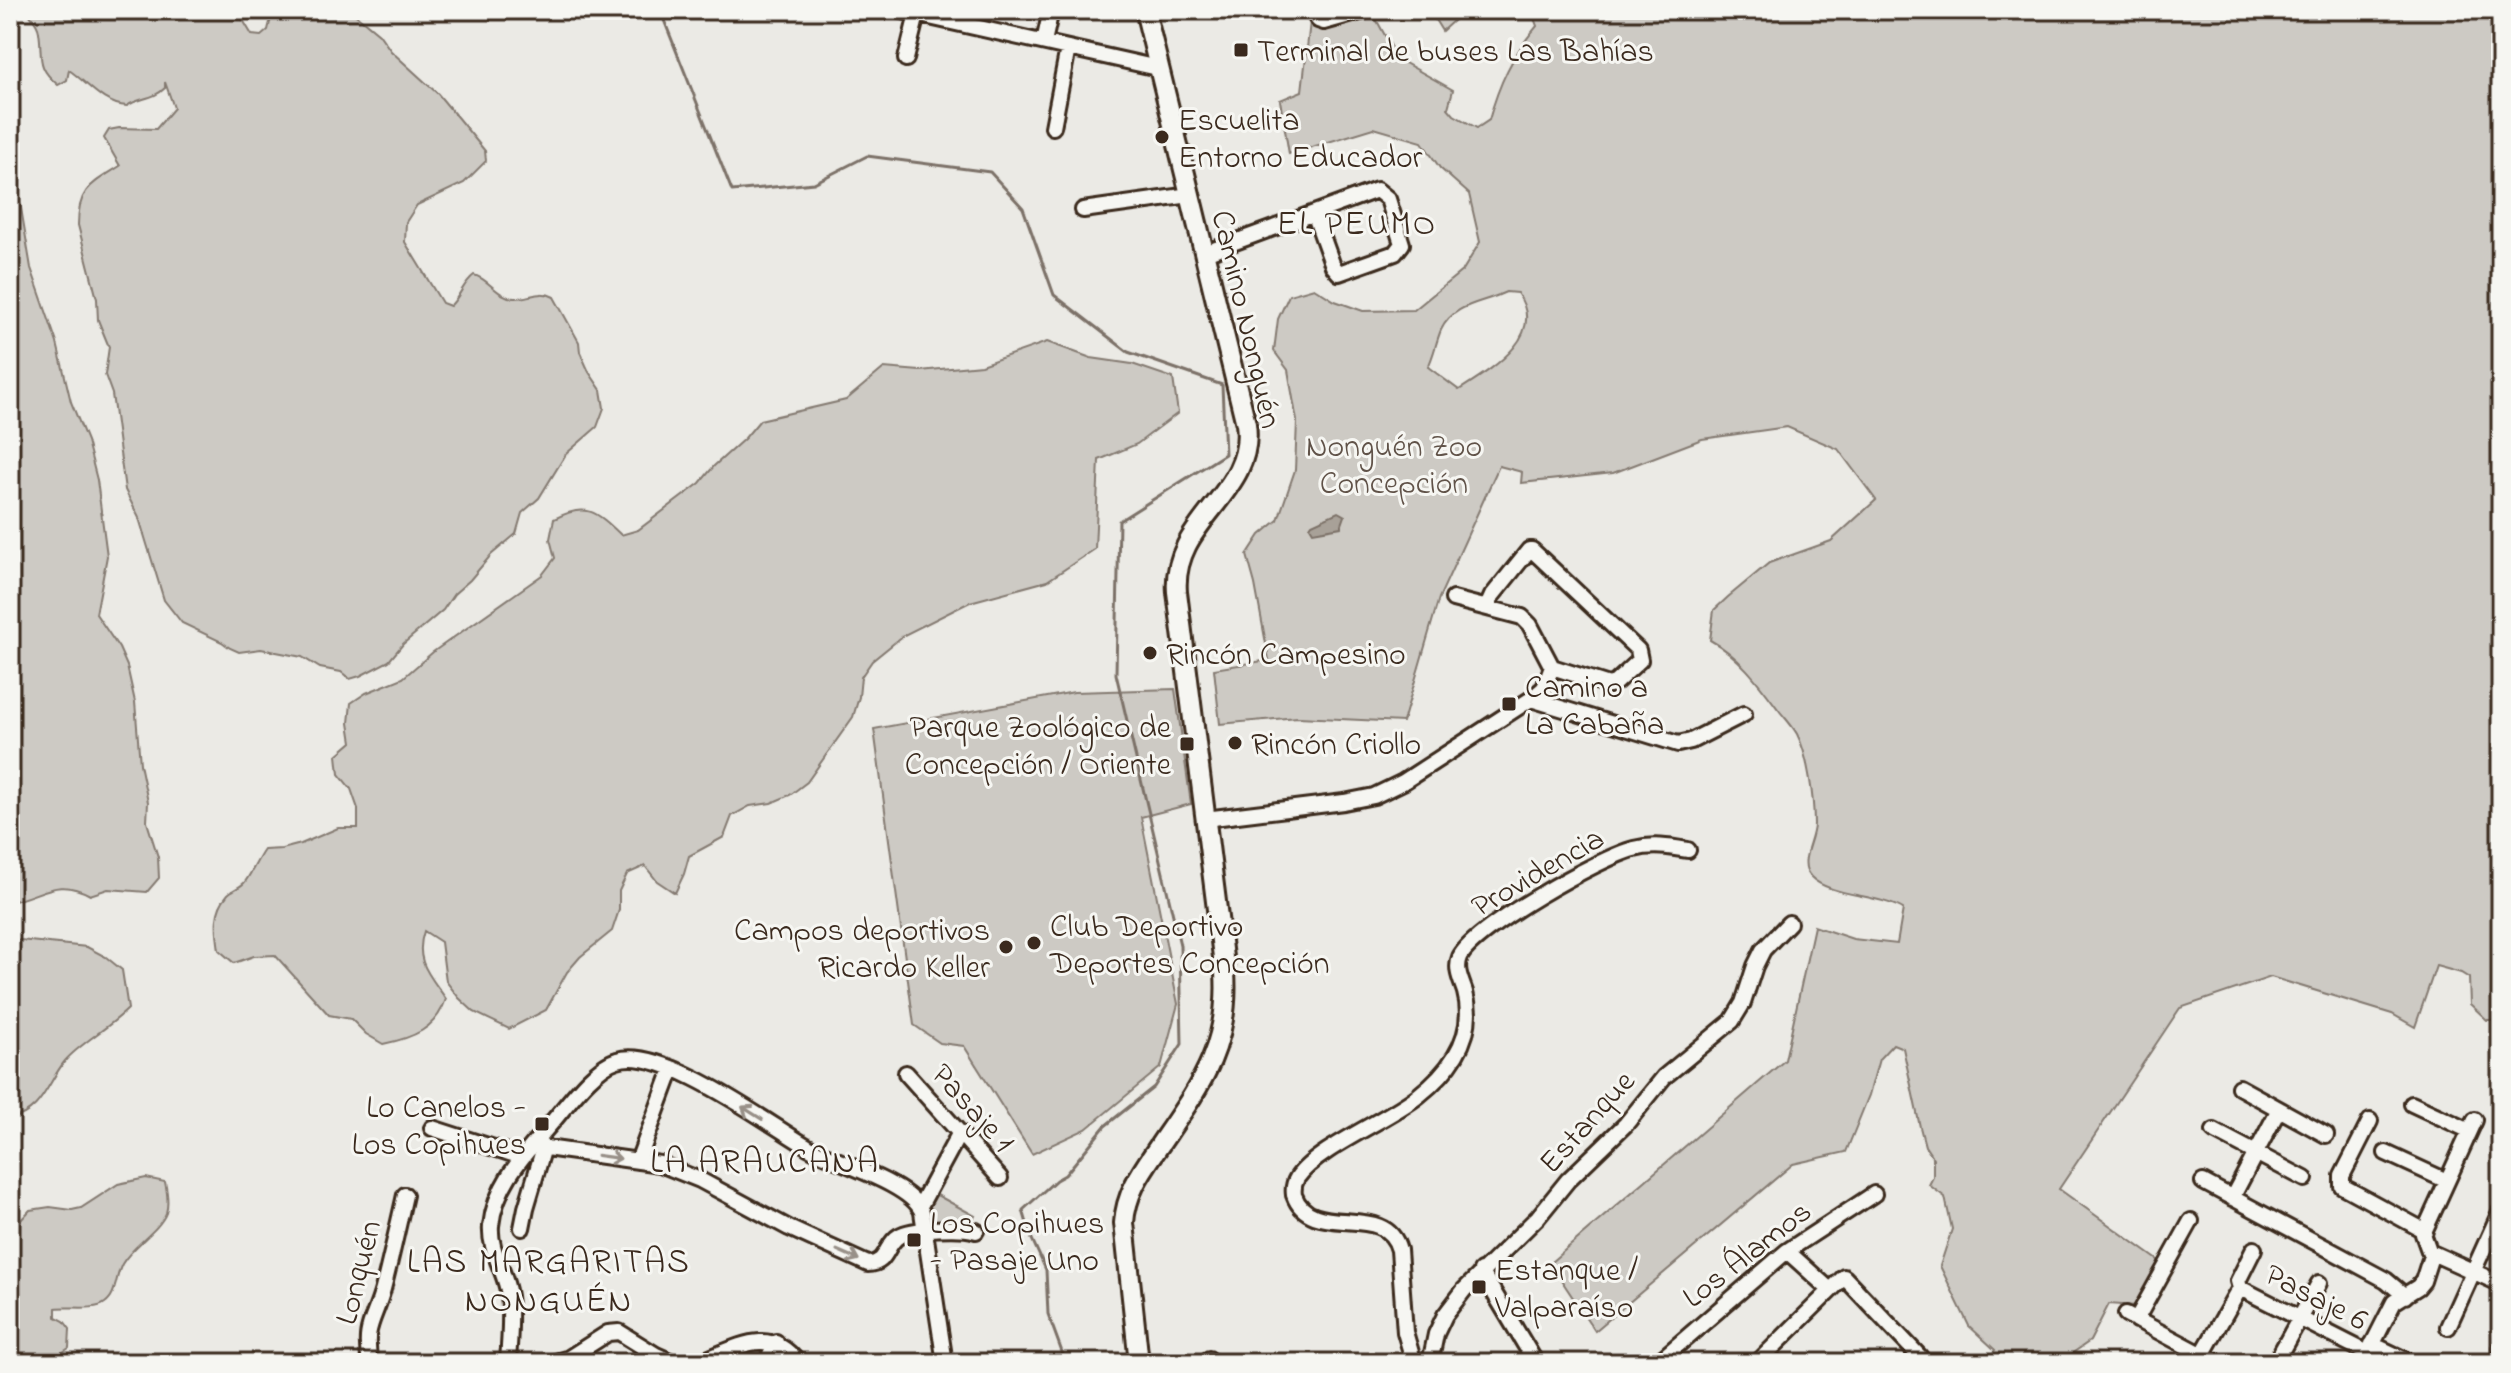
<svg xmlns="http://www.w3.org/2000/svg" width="2511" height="1373" font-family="'Indie Flower',sans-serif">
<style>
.built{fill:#dcdad4}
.green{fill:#cdcac4;stroke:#847a71;stroke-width:2;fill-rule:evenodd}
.water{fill:#a8a198;stroke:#7c7167;stroke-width:2}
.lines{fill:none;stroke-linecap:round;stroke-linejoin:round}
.stream{stroke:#7c7167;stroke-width:3}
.minor-casing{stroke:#3b2a1e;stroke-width:20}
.major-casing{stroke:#3b2a1e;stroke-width:24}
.minor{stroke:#f6f6f2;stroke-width:14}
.major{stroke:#f6f6f2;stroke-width:18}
.oneway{stroke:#989088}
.poi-dot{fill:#3b2a1e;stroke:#f6f6f2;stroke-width:3}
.labels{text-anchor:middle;stroke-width:6;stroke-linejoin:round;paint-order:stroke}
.poi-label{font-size:32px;fill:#3b2a1e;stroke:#f6f6f2;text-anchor:start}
.street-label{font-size:32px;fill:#3b2a1e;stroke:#f6f6f2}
.park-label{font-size:32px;fill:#605248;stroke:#f6f6f2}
.neighbourhood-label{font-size:34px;letter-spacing:2px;fill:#3b2a1e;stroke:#f6f6f2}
</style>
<rect width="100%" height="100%" fill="#ebeae5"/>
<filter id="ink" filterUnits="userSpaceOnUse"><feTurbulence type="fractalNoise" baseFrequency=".0125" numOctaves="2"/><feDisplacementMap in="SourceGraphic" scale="16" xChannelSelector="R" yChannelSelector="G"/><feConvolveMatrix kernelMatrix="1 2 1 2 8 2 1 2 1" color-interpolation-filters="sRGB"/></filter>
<g filter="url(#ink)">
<path class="built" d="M969,10h59l-2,12z"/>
<path class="green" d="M26,10h211l15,25 9,1 7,-6 5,-20h77l29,24 12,17 47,43 47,57 1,10 -22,22 -47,22 -11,17 -1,20 37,61 8,3c10,-9 13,-23 24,-31 15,4 23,22 40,23 15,1 25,-9 40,-1l25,45 1,10 9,20 12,18 3,18 -7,19 -31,27 -27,44 -17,15 -6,21 -25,21 -21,25 -16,14 -11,16 -40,34 -14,17 -29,15 -10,3 -9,-7 -21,-4 -18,-11 -41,-8 -22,3 -9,-4 -8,-6 -40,-19 -18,-23 -25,-82 -14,-28 -13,-96 -7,-19 4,-28 -11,-27 -1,-21 -19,-74c0,-37 14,-41 42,-59l-16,-28 5,-8 10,-2 37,1 18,-21 -9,-26v6c-12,12 -25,9 -38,18 -25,-2 -38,-22 -58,-36l-2,10 -9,5c-23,-19 -15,-28 -19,-53 -1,-9 -8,-15 -13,-22z
M1358,10h13l27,49 55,31 -5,18 6,7 23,13 12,-8c10,-36 23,-65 48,-94l-6,-16h970v1010h-14l-17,-16 -1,-26 -8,-5 -25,-7 -21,61 -23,-13 -121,-37 -91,31 -121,181 103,74 -26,43 -27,-2 -19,37 -32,22h-72l9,-13 -26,-24 -29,-60 12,-37 -7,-32 -16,-12 4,-8v-19l-8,-12 -5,-19 -17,-79 -10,-4 -14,15 -10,36 -23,57 -53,12 -198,167 -45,-68 235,-203 29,-134 39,13 44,5 6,-35c-26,-15 -74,-13 -92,-32 -14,-15 3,-35 3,-53 0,-24 -6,-69 -17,-90 -5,-9 -13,-17 -19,-25 -20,-27 -39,-53 -68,-69l4,-30 14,-13 41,-34 62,-22 45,-41 -38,-51 -51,-22 -85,12 -89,34 -92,10 1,-11 -23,-6 -60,132 -36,124 -105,-5 -78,7 -6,-55 55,-9 -14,-76 -8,-29 13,-20 18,-15 17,-50 2,-49 -9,-51 -14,-19 4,-32 11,-24 25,-7 21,13 28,10 51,-1 49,-40 17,-28 -11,-48 -29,-26 -18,-26 -48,-14 -85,26 -9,-54 22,-9 8,-69 31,4zM1506,292l11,1c32,43 -27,77 -58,97l-31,-23c6,-12 8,-25 13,-37 13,-27 40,-26 65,-38z
M1429,10h36l-23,21z
M10,142l21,126 26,75 14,59 16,39 10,39 10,76 -11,58 23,34 8,18 8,36 5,62 8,38 -1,20 11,35 1,21 -12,14 -39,-3 -18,6c-33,-18 -47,0 -80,7z
M1047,342l44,16 41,6 41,14 5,35 -41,31 -38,16 -4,89 -48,32 -77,21 -66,33 -32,26 -11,16 -2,20 -6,20 -46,65 -17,13 -19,8 -21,3 -18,10 -8,21 -35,19 -5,18 -9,19 -18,-12 -12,-15 -18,8 -8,17v19l-7,21 -32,26 -13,15 -21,38 -37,19 -35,-17 -15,-14 -13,-17 -5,-39 -17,-11c-10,30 5,43 22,68 -10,30 -33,39 -63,45l-17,-10 -15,-15 -22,-4 -54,-60 -21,1 -20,7 -15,-13c-3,-20 -6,-39 9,-56 4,-4 11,-6 16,-11 5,-5 14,-25 20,-33l18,-1 19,-5 37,-16h20v-19l-7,-20 -12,-15 -2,-19 15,-13 -3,-19 2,-20 15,-10 37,-15 30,-26 109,-77 13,-17 -5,-19 4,-20c32,-17 42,-8 67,16l17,-5 62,-47 14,-17 31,-28 15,-18 86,-20 38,-32 36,3 61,-6z
M1175,689l16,115 -50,13 37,187 -17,63 -75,62 -54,25 -68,-108 -24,-3 -26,-18 -40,-296 200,-37z
M10,939l77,8 19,10 16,13 6,39c-18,18 -50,36 -63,52 -18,22 -23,52 -55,58z
M146,1178l19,4c2,9 4,21 1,31 -7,18 -34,33 -44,51 -7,13 -5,31 -17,39 -11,8 -35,3 -49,5v9l8,4 6,8 -1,19c-16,12 -40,15 -59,15v-131l20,-22 20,-3 22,3 9,-2 37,-24z
M935,1194l40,22 -3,5 -19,-3 -21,4 1,-9 -5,-10z"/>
<path class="water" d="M1338,512l7,4 -4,11 -28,5 -3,-5 2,-3z"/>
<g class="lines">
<path class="stream" d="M660,10l72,181 82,-8 53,-27 123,16 33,36 31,87 74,57 94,33 3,69 -106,67 -3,153 64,271 2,99 -28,43 -49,39 -40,49 -9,5 -33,30 8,27 15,33 2,44 18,49"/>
<g class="minor-casing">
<path id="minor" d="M898,10l260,58
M1312,10l6,10 6,2 43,-12
M1044,42l7,-32
M906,59l11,-45
M1053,127l15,-79
M1083,210l107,-15
M1205,253l172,-63 11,9 14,45 -7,9 -56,20 -6,-7 -19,-53
M1453,599l69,18 8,8 22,42 57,18 6,-2 25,-23 -2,-10 -106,-100h-3l-37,46 -5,11
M1531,699l147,45 13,-3 53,-27
M1205,819l139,-17 30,-6 29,-14 128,-83 13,-11 8,-21
M906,1073l94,105
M2239,1087l87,48
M2412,1104l58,27
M2370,1121l-28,55v10l83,45
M432,1128l90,29
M2214,1131l91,48
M532,1146l128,18 40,16 89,48 79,36c20,0 17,-20 31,-28 13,-8 63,-10 77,-5
M2386,1153l61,28
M638,1161l34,-92
M2203,1182l183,98 19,16
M2232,1198l47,-89
M920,1206l39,-72
M522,1228l4,-20 18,-61
M1787,1251l43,39
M2430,1252l71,32
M1481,1271l55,92
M2240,1288l128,65
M2126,1314l92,49
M2136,1320l55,-99
M2448,1327l53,-117
M2372,1344l40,19
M2500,1348l1,-2
M2202,1355l38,-67 -2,-7 16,-32
M370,1363c-7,-37 4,-41 13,-74 8,-31 15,-63 22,-94
M508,1363c1,-22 4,-45 1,-67 -3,-24 -20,-45 -18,-70 4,-41 32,-70 57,-99 17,-19 45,-60 69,-67 46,-15 150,63 191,87 26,15 104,37 114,65l23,151
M552,1363l17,-5 39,-25 11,-1 37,23 18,8
M697,1363c37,-13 72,-40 101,0
M766,1363l10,-21
M1209,1363v-4
M1414,1363l-9,-31 -6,-82c-13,-51 -88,-7 -105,-55 -1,-7 0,-12 3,-17 19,-29 91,-58 121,-82 33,-26 59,-60 47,-104 -4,-12 -10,-23 -5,-35 13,-28 141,-100 174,-108 19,-5 36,-2 54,1
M1430,1363l6,-29 9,-19 19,-25 74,-73 30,-37 58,-56 38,-47 68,-56 11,-18 12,-37 8,-16 26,-27
M1657,1363l130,-112 87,-57
M1757,1363l87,-86 76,80 -6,6
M2275,1363l44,-80
M2363,1363l31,-61 24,-15 5,-6 8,-25 -8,-22 52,-114"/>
</g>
<g class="major-casing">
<path id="major" d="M1139,1363l-15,-140c2,-31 18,-52 35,-77 40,-59 71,-98 66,-173l-48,-381c-6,-72 79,-98 69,-168l-101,-414"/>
</g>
<use href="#minor" class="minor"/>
<use href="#major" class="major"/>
</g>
<defs><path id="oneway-shaft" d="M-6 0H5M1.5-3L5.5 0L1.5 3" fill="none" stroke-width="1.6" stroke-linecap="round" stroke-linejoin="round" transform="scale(2)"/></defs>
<g class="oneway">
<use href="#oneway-shaft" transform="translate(752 1113) rotate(-148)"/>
<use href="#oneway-shaft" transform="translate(609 1157) rotate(8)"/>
<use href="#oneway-shaft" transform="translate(848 1255) rotate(24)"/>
</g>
</g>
<g class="poi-dot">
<rect x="1233" y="42" width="16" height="16" rx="4"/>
<circle cx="1162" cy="137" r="8"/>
<circle cx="1150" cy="653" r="8"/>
<rect x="1501" y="696" width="16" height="16" rx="4"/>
<circle cx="1235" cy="743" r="8"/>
<rect x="1179" y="736" width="16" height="16" rx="4"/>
<circle cx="1034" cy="943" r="8"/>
<circle cx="1006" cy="947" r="8"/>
<rect x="534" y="1116" width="16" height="16" rx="4"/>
<rect x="906" y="1232" width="16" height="16" rx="4"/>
<rect x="1471" y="1279" width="16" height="16" rx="4"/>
</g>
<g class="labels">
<g class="poi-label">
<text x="1257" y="61">Terminal de buses Las Bahías</text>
<text x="1178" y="130">Escuelita<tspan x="1178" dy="37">Entorno Educador</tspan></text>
<text x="1166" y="664">Rincón Campesino</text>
<text x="1525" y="697">Camino a<tspan x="1525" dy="37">La Cabaña</tspan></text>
<text x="1171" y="737" text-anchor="end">Parque Zoológico de<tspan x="1171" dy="37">Concepción / Oriente</tspan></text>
<text x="1251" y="754">Rincón Criollo</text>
<text x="1050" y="936">Club Deportivo<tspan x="1050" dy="37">Deportes Concepción</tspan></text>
<text x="990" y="940" text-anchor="end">Campos deportivos<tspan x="990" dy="37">Ricardo Keller</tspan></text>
<text x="526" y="1117" text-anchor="end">Lo Canelos -<tspan x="526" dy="37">Los Copihues</tspan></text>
<text x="930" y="1233">Los Copihues<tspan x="930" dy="37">- Pasaje Uno</tspan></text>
<text x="1495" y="1280">Estanque /<tspan x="1495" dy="37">Valparaíso</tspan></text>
</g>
<g class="street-label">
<text transform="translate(1248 319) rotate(77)" y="11">Camino Nonguén</text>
<text transform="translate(1537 871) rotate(-30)" y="11">Providencia</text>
<text transform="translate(974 1107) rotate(48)" y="11">Pasaje 1</text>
<text transform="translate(1586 1121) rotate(-48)" y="11">Estanque</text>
<text transform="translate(1746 1253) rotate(-38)" y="11">Los Álamos</text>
<text transform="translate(357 1272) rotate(-76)" y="11">Lonquén</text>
<text transform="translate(2317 1296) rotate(27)" y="11">Pasaje 6</text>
</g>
<g class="park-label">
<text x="1394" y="456">Nonguén Zoo<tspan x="1394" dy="37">Concepción</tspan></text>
</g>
<g class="neighbourhood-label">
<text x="1357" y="234">EL PEUMO</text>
<text x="765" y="1172">LA ARAUCANA</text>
<text x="549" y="1272">LAS MARGARITAS<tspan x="549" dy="39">NONGUÉN</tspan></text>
</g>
</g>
<rect width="2511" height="1373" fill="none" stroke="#f6f6f2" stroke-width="40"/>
<rect x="20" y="20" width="2471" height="1333" fill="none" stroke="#3b2a1e" stroke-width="3" filter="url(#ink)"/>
</svg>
